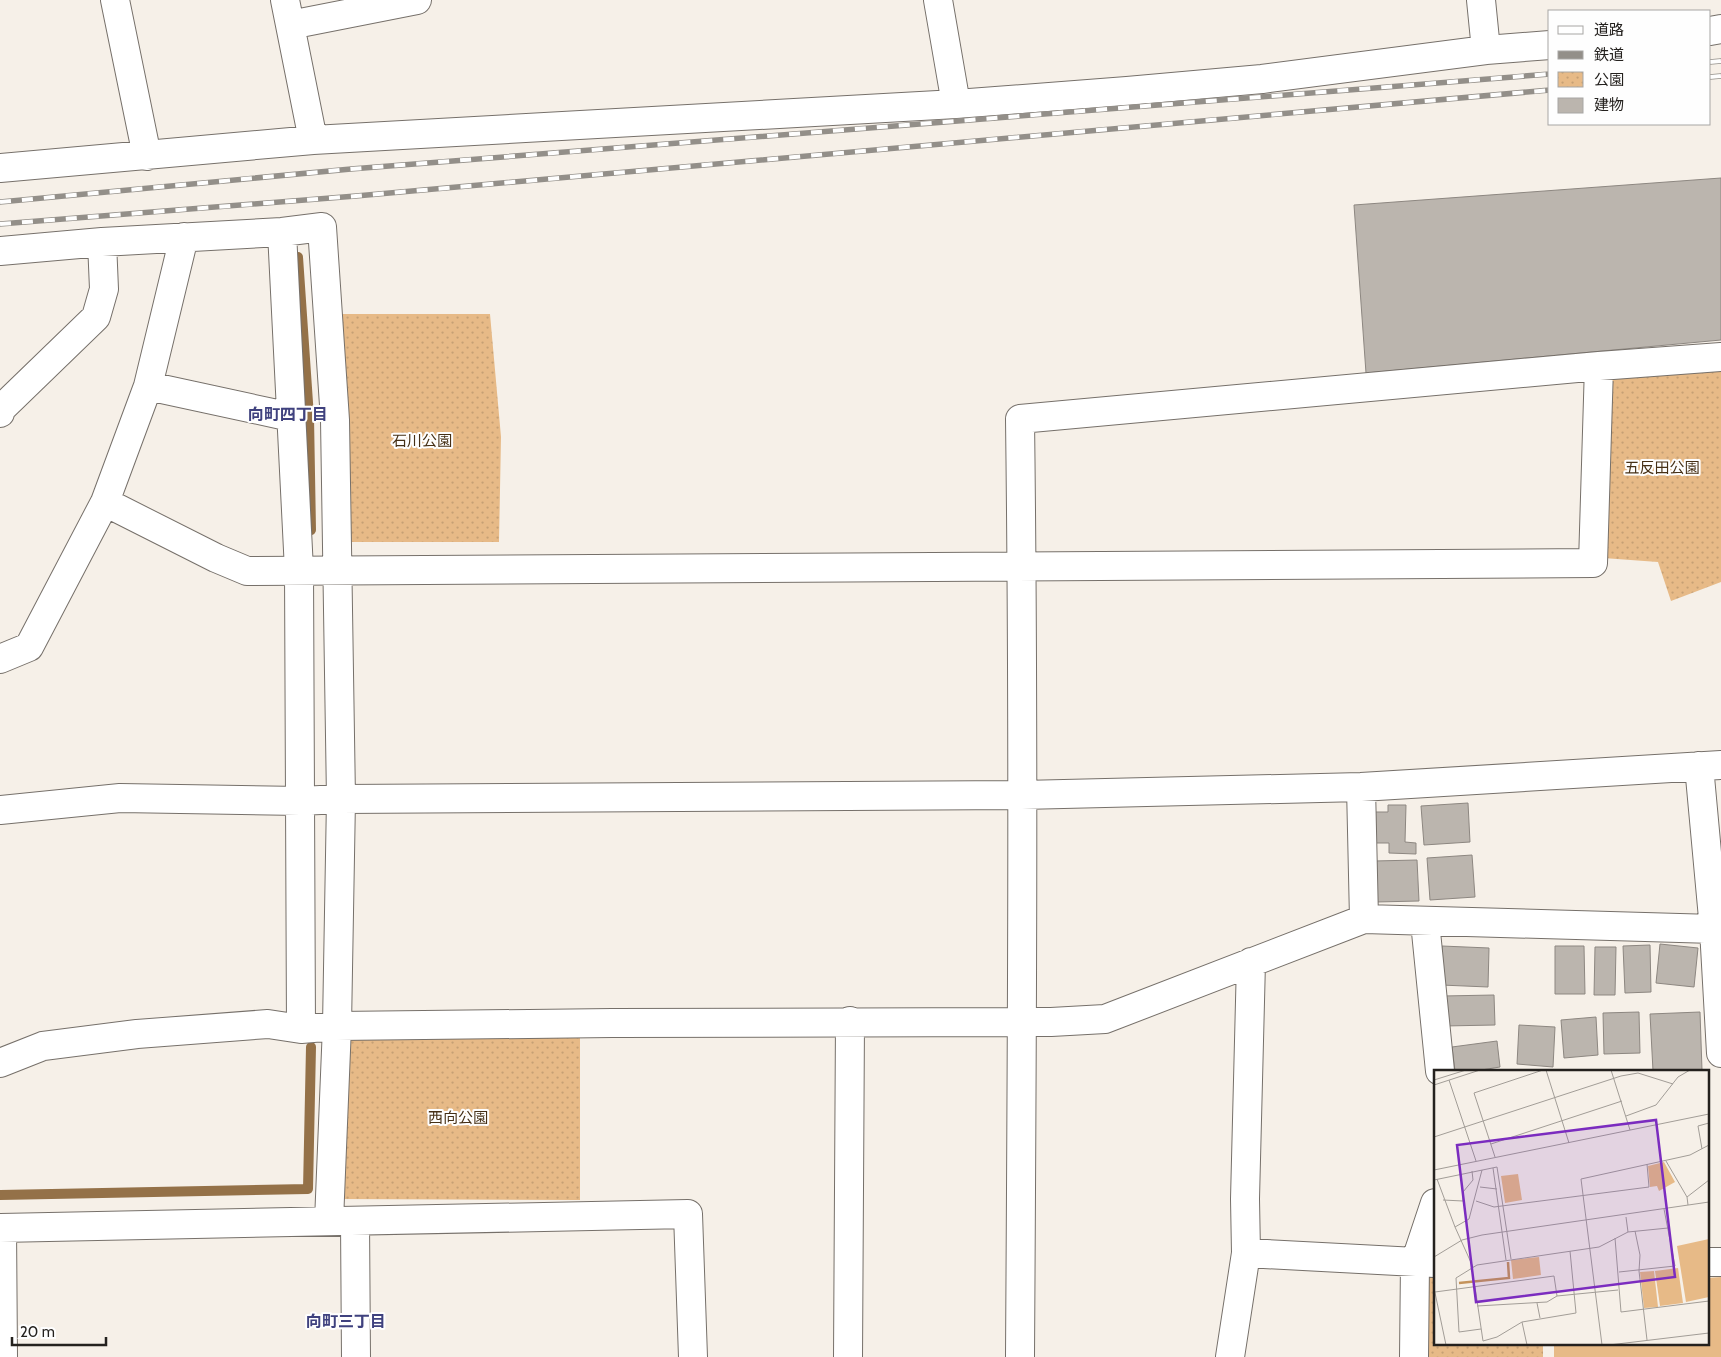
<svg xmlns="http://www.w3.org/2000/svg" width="1721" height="1357" font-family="Cabin,'Noto Sans JP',sans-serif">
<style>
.green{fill:#e7ba87}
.park{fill:url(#park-dots)}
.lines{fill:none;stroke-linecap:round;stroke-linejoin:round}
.stream{stroke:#947148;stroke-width:10}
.building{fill:#bbb5ae;stroke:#8d8781}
.minor-casing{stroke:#76706a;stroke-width:30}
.minor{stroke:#fff;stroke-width:28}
.rail-casing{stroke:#938f89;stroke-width:5.5}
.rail{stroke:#fefefe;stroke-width:4;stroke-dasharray:11;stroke-linecap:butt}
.labels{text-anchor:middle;stroke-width:4;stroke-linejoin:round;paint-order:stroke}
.park-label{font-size:15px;fill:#463016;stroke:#fefefe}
.neighbourhood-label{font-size:16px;font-weight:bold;fill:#3f417e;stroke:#fefefe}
.inset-river{fill:none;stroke:#c4935a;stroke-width:2.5}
.inset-road{fill:none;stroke:#a29d97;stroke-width:1}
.view{fill:#7b2cbf;fill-opacity:0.15;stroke:#7b2cbf;stroke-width:2.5}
.inset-edge{fill:none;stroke:#24211e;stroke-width:2.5}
</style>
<defs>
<pattern id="park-dots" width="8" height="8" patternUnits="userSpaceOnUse" patternTransform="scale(1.25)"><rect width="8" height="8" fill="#e7ba87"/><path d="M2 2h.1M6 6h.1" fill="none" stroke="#c6a074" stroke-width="1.8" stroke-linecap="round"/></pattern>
</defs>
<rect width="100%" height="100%" fill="#f6f0e8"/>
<path class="green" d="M1721,1277v80h-167v-14h153v-65z"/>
<path class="park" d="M339,314h151l11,123 -2,105h-154z
M1721,369v213l-50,19 -13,-39 -55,-4 -1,-179z
M336,1036l244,1v163l-244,-1z
M1428,1275h7v68h108v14h-116z"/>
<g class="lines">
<path class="stream" d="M298,257l11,160 2,113
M0,1195l308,-6 3,-142"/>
</g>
<path class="building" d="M1721,178v162l-355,33 -12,-168z
M1468,803l2,39 -46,3 -3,-39z
M1388,805h18l-1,37 11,1v11l-27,-1v-10h-15v-31h14z
M1472,855l3,42 -45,3 -3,-42z
M1417,860l2,41 -43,1 -2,-41z
M1660,944l38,4 -4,39 -38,-4z
M1650,945l1,47 -26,1 -2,-47z
M1442,946l47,2 -1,39 -47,-2z
M1555,946h29l1,48h-30z
M1595,947h21l-1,48h-21z
M1494,995l1,30 -51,1 -1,-30z
M1639,1012l1,41 -36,1 -1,-41z
M1700,1012l2,58 -49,1 -3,-57z
M1596,1017l2,38 -34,3 -3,-38z
M1519,1025l36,2 -2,40 -36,-3z
M1497,1041l3,26 -25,4h-20l-3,-24z"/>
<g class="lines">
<g class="minor-casing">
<path id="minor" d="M115,0l32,156
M285,0l28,140
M938,0l18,104
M1481,0l5,50
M290,25l127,-25
M1710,31l11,-2
M0,168l313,-28 643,-36 171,-13 135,-12 224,-29 64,-5
M282,232l17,338 2,459
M0,251l102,-9 180,-10 40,-5 13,193 6,379 -4,227 -8,195
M148,386l143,31
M0,413l1,-4 95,-92 8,-28 -2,-47
M105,502l111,56 31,13 1346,-8 6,-197
M0,659l29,-12 76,-145 43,-116 36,-149
M1699,766l15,163 7,124
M1361,787l3,132
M0,810l120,-12 180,3 41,-2 681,-4 339,-8 360,-22
M1425,922l15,149
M0,1063l43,-17 94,-12 131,-10 33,5 36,-3 275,-3 439,-1 54,-3 259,-100 350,10
M355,1221l1,136
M0,1228l688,-14 5,143
M2,1228l1,129
M1246,1253l189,10
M1707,1262h14
M848,1357l2,-336
M1020,1357c2,-313 4,-625 0,-938l579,-53 122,-9
M1230,1357l16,-104 -1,-54 6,-237
M1414,1357l1,-94 20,-60"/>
</g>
<use href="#minor" class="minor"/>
<g class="rail-casing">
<path id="rail" d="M1710,62l11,-1
M1710,77l11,-1
M0,202l351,-33 1199,-95
M0,224l356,-28 1194,-106"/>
</g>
<use href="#rail" class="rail"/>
</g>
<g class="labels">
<g class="park-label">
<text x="422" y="446">石川公園</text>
<text x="1662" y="473">五反田公園</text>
<text x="458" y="1123">西向公園</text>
</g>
<g class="neighbourhood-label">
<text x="288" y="420">向町四丁目</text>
<text x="346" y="1327">向町三丁目</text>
</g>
</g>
<g transform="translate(1434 1070)">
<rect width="275" height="275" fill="#f6f0e8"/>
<path d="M275,169v58l-23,5 -9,-56zM244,198l5,35 -23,3 -5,-35z" fill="#e7ba87"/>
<path d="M230,92l11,20 -16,9 -2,-5 -7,1 -2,-21zM84,104l4,26 -17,3 -4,-27zM105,187l2,18 -28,4 -2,-19zM220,201l4,36 -14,1 -4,-36z" fill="#e7ba87"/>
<path class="inset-river" d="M25,213l50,-5 -1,-16"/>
<path class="inset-road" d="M112,0l23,73M177,0l19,60M0,10l32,-10M15,10l27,81M0,15l46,-15M192,46l30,-11 22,-28 12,-7M0,67l187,-61 17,-3 35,11M57,74l131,-43M268,79l-4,-23 11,-3M61,87l-21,-64 69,-23M232,91l21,36 1,8M59,98l13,92M0,100l275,-56M3,109l18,48 14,-8 13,-49M0,110l63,-13 14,92M46,117l17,2M253,127l22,-17M9,130l20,1v-9l10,-12 -1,-9M42,131l18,6 155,-20 -2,-23M192,147l2,15M21,157l18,40M201,161l5,24 -1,16 8,69M181,168l6,74 88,-11M0,187l28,-17 20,-5 227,-33M185,202l56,-6 -11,-57M41,217l8,54 14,-4 25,-15 54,-9 -6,-62M0,218l12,57M1,222l119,-16 3,20M103,233l3,15M43,236l70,-4 10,-6 61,-6M88,252l5,23M47,259l-22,3 -3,-54 21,-13 122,-18 29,-15 40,-4M168,275l-21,-166 109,-24 19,-10M175,275l100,-12"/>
<path class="view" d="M222,50l19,157 -199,25 -19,-157z"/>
<rect width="275" height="275" class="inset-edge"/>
</g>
<rect x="1548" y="10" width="162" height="115" fill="#fefefe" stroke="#a7a6a4"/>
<rect x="1558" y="26" width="25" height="8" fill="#ffffff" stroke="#a7a6a4"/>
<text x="1594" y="35" font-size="15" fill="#24211e">道路</text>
<rect x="1558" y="51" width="25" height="8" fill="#938f89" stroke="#a7a6a4"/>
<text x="1594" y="60" font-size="15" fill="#24211e">鉄道</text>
<rect x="1558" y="72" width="25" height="15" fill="url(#park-dots)" stroke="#a7a6a4"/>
<text x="1594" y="85" font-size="15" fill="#24211e">公園</text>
<rect x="1558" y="98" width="25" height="15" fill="#bbb5ae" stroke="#a7a6a4"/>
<text x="1594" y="110" font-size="15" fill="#24211e">建物</text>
<path d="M12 1337v8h94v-8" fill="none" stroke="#24211e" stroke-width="2.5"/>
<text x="20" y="1337" font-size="15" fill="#24211e" stroke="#fefefe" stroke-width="4" paint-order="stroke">20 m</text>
</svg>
